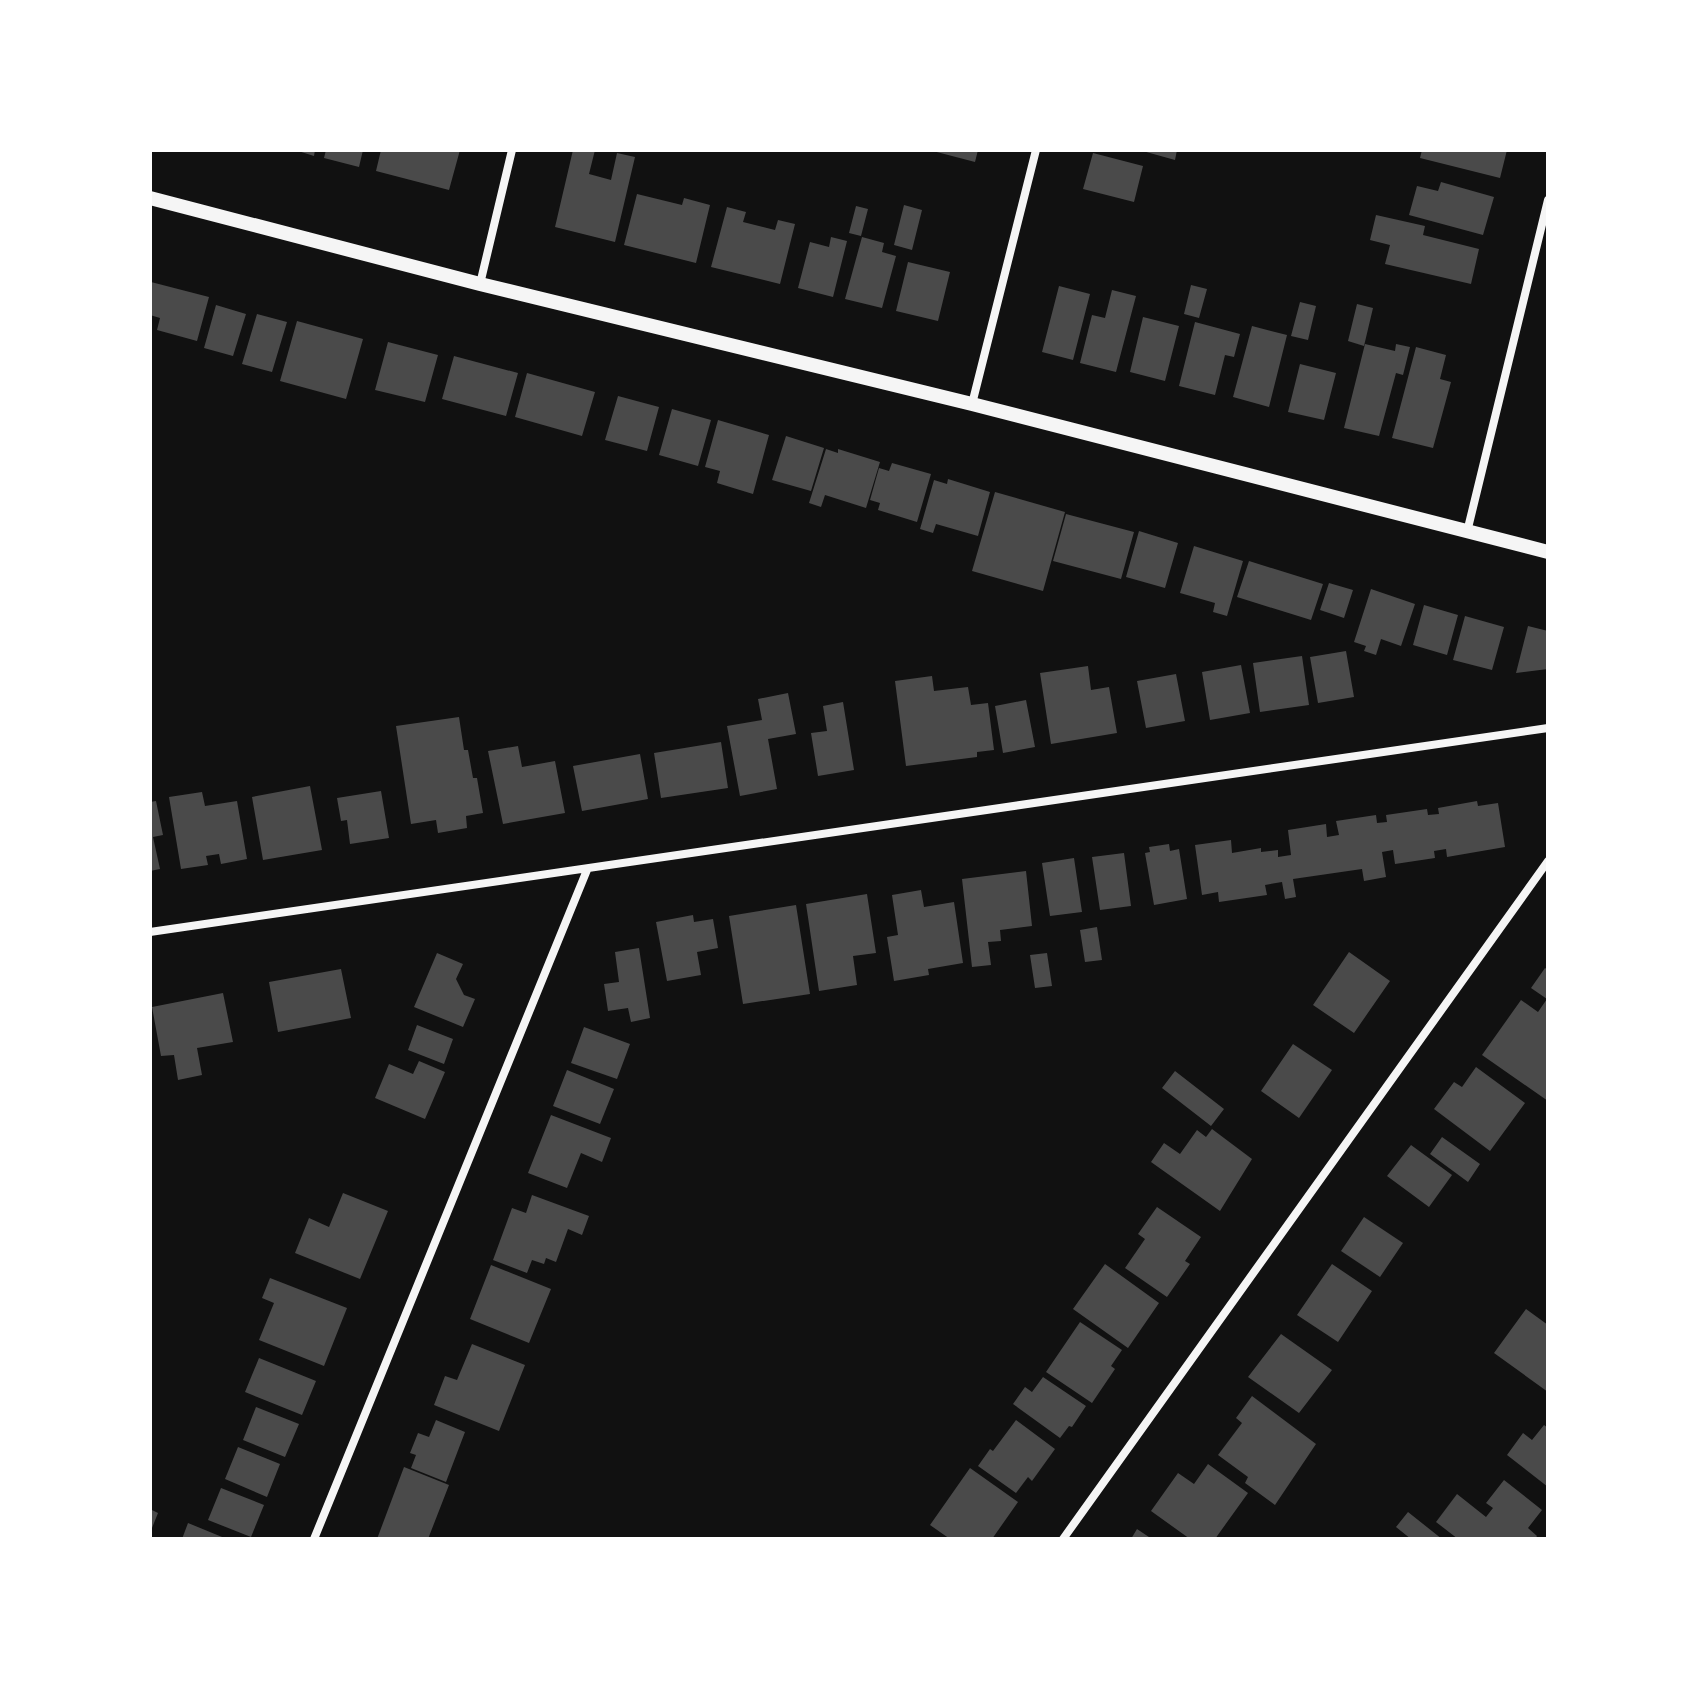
<svg xmlns="http://www.w3.org/2000/svg" width="1698" height="1689" font-family="Arial,sans-serif">
<style>
.building{fill:#4a4a4a}
.lines{fill:none;stroke-linecap:round;stroke-linejoin:round}
.minor{stroke:#f5f5f5;stroke-width:8}
.tertiary{stroke:#f5f5f5;stroke-width:14}
</style>
<rect width="100%" height="100%" fill="#111"/>
<path class="building" d="M295,150h20l-1,6z
M326,150h37l-4,17 -35,-9z
M381,150h79l-11,40 -73,-19z
M573,150h22l-6,24 22,6 6,-27 18,4 -20,85 -60,-15z
M929,150h49l-3,12z
M1139,150h38l-2,10z
M1422,150h85l-7,28 -80,-20z
M1093,153l50,13 -9,36 -51,-13z
M1441,182l53,15 -11,38 -74,-20 8,-29 21,5z
M637,194l45,11 2,-7 26,7 -14,58 -72,-18z
M904,205l18,5 -10,40 -18,-5z
M856,206l12,3 -7,27 -12,-3z
M727,207l19,5 -3,10 32,8 3,-10 17,4 -15,60 -69,-17z
M1376,215l49,11 -2,9 56,14 -8,35 -86,-20 5,-19 -20,-5z
M831,237l16,4 -14,56 -35,-9 12,-46 19,5z
M862,237l22,6 -2,9 14,4 -14,52 -37,-9z
M908,262l42,10 -12,49 -42,-10z
M151,282l58,15 -12,44 -40,-11 3,-12 -10,-3z
M1191,285l16,4 -8,29 -15,-4z
M1059,286l31,8 -17,66 -31,-8z
M1112,290l24,6 -20,76 -36,-9 12,-48 13,3z
M1300,302l16,4 -8,34 -17,-4z
M1357,304l16,4 -9,38 -16,-5z
M216,305l30,9 -13,42 -29,-8z
M257,314l30,8 -15,50 -30,-8z
M1143,317l36,9 -14,55 -35,-9z
M297,321l66,18 -17,60 -66,-18z
M1195,322l45,12 -6,23 -9,-2 -10,40 -36,-9z
M1252,326l35,9 -18,72 -36,-10z
M388,342l50,13 -13,47 -50,-12z
M1365,344l30,7 1,-7 14,3 -7,28 -7,-2 -17,63 -35,-8z
M1416,347l30,8 -6,24 11,3 -18,66 -41,-10z
M454,356l64,17 -12,43 -64,-17z
M1300,364l36,9 -12,47 -36,-8z
M527,373l68,19 -13,44 -67,-19z
M618,396l41,11 -12,44 -42,-11z
M672,409l39,11 -13,46 -39,-11z
M718,420l51,15 -16,59 -36,-11 3,-12 -15,-4z
M786,436l38,12 -13,43 -39,-11z
M826,449l12,4v-4l42,13 -14,46 -41,-13 -4,12 -12,-4z
M892,463l39,11 -14,48 -39,-12 2,-7 -10,-3 9,-32 10,3z
M948,479l42,13 -12,44 -42,-12 -3,9 -13,-4 14,-49 13,4z
M995,492l70,20 -22,79 -71,-20z
M1066,514l68,18 -13,47 -68,-18z
M1139,531l39,12 -13,45 -39,-11z
M1194,546l49,15 -16,55 -14,-4 2,-9 -35,-10z
M1249,561l74,23 -12,36 -74,-23z
M1329,583l24,7 -9,28 -24,-8z
M1371,589l44,15 -14,42 -20,-7 -5,16 -12,-4 2,-5 -12,-4z
M1424,605l34,10 -11,40 -34,-10z
M1465,616l39,11 -12,43 -39,-10z
M1528,626l20,5v38l-32,4z
M1346,651l8,46 -36,6 -8,-46z
M1302,656l7,49 -49,7 -7,-49z
M1241,665l9,48 -40,7 -8,-48z
M1088,666l3,24 18,-3 8,46 -66,11 -11,-71z
M1176,674l9,47 -39,7 -9,-47z
M932,676l2,15 34,-4 3,18 17,-2 6,47 -17,2v5l-71,9 -11,-85z
M788,693l8,41 -28,5 9,50 -37,7 -13,-70 35,-6 -4,-21z
M1026,700l9,47 -32,6 -8,-47z
M843,702l11,68 -36,6 -7,-43 16,-2 -4,-25z
M459,717l5,33h4l5,28h4l6,35 -17,3 1,12 -29,5 -2,-13 -25,4 -15,-98z
M721,742l7,46 -67,10 -7,-45z
M518,746l4,21 33,-6 10,52 -62,11 -15,-73z
M640,754l8,45 -66,12 -9,-45z
M310,786l12,64 -59,10 -11,-63z
M381,791l8,47 -39,6 -3,-24 -6,1 -4,-23z
M202,792l3,14 32,-5 10,58 -26,5 -2,-10 -13,2 2,9 -27,4 -12,-72z
M156,801l7,34 -10,2 7,32 -10,2v-69z
M1477,801l1,5 20,-3 7,44 -58,10 -1,-8 -12,2 1,7 -40,6 -2,-14 -11,2 4,25 -22,4 -2,-12 -69,10 3,18 -11,2 -3,-17 -17,3 2,10 -48,7 -1,-10 -16,3 -7,-50 36,-5 1,13 29,-5v4l17,-2v7l13,-2 -3,-25 38,-6 1,13 12,-2 -3,-14 40,-6 1,8 10,-1 -1,-7 41,-6 1,6 11,-1 -1,-6z
M1169,844l1,7 9,-2 8,50 -33,6 -9,-52 5,-1 -1,-5z
M1124,853l7,53 -31,4 -8,-53z
M1074,858l8,54 -32,4 -8,-53z
M1026,871l6,55 -32,4 1,11 -13,1 3,23 -19,2 -10,-88z
M921,890l3,17 30,-5 9,61 -35,6 1,6 -35,6 -7,-44 11,-2 -6,-40z
M867,894l9,59 -23,3 4,29 -38,6 -13,-87z
M796,905l14,89 -67,10 -14,-88z
M693,915l1,7 19,-3 5,29 -21,4 4,23 -34,6 -11,-59z
M1097,927l5,33 -17,2 -5,-32z
M639,948l11,70 -19,4 -3,-14 -20,3 -4,-27 15,-2 -4,-30z
M1349,952l41,29 -36,52 -41,-28z
M437,953l26,11 -7,15 8,16 11,4 -12,28 -49,-20z
M1047,953l5,33 -17,2 -5,-33z
M1545,968l3,2v131l-66,-46 39,-55 17,12 9,-13 -16,-11z
M341,969l10,49 -73,14 -9,-50z
M223,993l10,49 -36,6 5,27 -24,5 -4,-25 -13,1 -9,-49z
M417,1025l36,14 -9,25 -36,-14z
M584,1027l46,17 -13,35 -46,-16z
M1293,1044l39,26 -33,48 -38,-27z
M419,1061l26,11 -20,47 -50,-21 14,-34 24,10z
M1476,1067l49,36 -35,48 -56,-42 20,-27 8,5z
M567,1070l47,19 -14,35 -47,-18z
M1175,1071l49,38 -13,17 -49,-38z
M551,1115l60,23 -9,24 -21,-9 -14,35 -39,-15z
M1212,1129l40,30 -32,52 -69,-49 13,-19 16,11 17,-24 9,7z
M1442,1137l38,27 -12,18 -38,-28z
M1411,1145l41,30 -23,32 -42,-31z
M343,1193l45,18 -28,68 -65,-26 14,-35 20,9z
M532,1195l57,21 -7,19 -14,-6 -12,33 -10,-4 -2,6 -12,-4 -5,13 -34,-13 19,-52 14,5z
M1157,1207l44,30 -16,24 5,3 -23,33 -42,-29 20,-29 -7,-5z
M1364,1217l39,26 -23,34 -39,-26z
M1105,1264l54,39 -31,45 -55,-39z
M1332,1264l40,27 -34,51 -41,-27z
M491,1265l60,24 -22,54 -59,-24z
M270,1278l77,30 -23,58 -65,-26 15,-37 -12,-5z
M1526,1309l22,16v67l-54,-39z
M1080,1322l42,28 -11,16 4,3 -23,34 -46,-31z
M1281,1334l51,36 -33,43 -51,-36z
M472,1344l53,21 -26,66 -65,-26 11,-29 12,4z
M259,1358l57,23 -14,34 -57,-23z
M1043,1377l43,29 -14,21 -3,-1 -9,12 -47,-34 12,-17 7,5z
M1252,1396l64,48 -41,61 -30,-22 3,-6 -30,-22 24,-32 -6,-5z
M256,1407l43,17 -14,33 -42,-17z
M436,1420l29,12 -19,50 -35,-14 5,-13 -6,-2 8,-20 11,4z
M1016,1420l39,29 -23,32 -4,-4 -12,16 -38,-27 12,-17 3,2z
M1544,1425l4,3v59l-41,-32 16,-22 9,7z
M238,1447l42,17 -13,33 -42,-18z
M1208,1464l40,29 -33,46h-25l-39,-28 27,-38 16,11z
M404,1467l45,18 -21,54h-51z
M970,1468l48,34 -26,37h-42l-20,-14z
M1504,1480l38,30 -14,18 9,8 -2,3h-77l-22,-17 21,-28 29,23 7,-9 -7,-5z
M221,1488l43,17 -13,32 -43,-17z
M150,1509l8,4 -8,20z
M1408,1512l34,27h-31l-15,-12z
M188,1523l39,16h-45z
M1137,1529l15,10h-21z"/>
<g class="lines">
<path class="minor" d="M480,284l32,-134
M972,404l64,-254
M1467,532l81,-332
M150,932l1398,-204
M314,1539l273,-669
M1063,1539l485,-678"/>
<path class="tertiary" d="M150,198l330,86 492,120 576,148"/>
</g>
<rect width="1698" height="1689" fill="none" stroke="#ffffff" stroke-width="304"/>
</svg>
